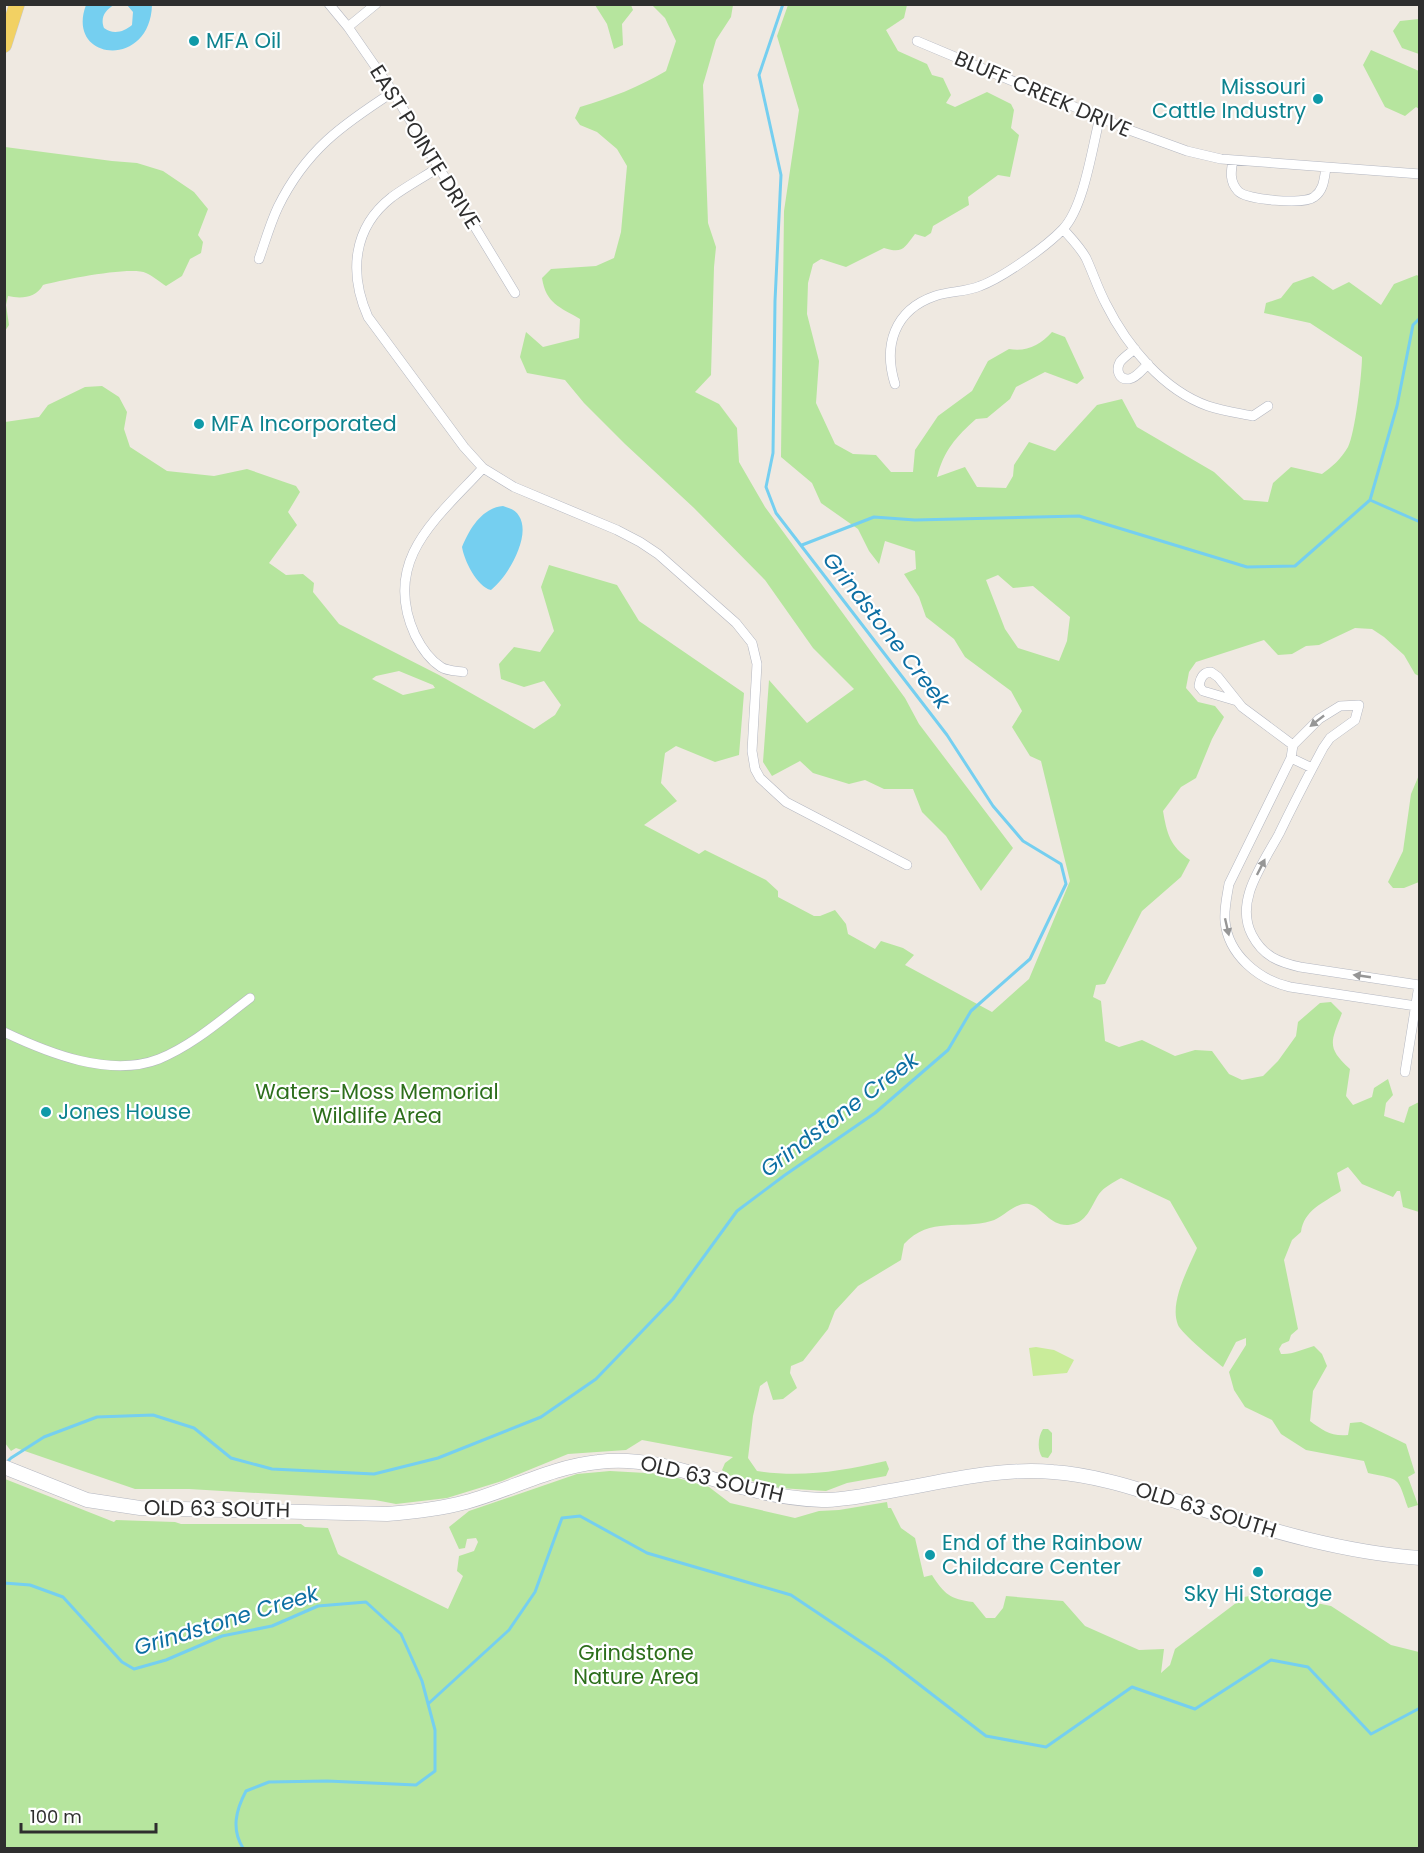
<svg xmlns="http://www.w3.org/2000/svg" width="1424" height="1853" font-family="Poppins,sans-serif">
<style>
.green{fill:#b6e59e;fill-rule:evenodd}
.pitch{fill:#c9ec9a}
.water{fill:#75cff0}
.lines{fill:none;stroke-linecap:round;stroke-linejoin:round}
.stream{stroke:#75cff0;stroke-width:3}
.minor-casing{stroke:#b4b7c1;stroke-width:10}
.secondary-casing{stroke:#b4b7c1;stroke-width:15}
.primary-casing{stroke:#c9c9c9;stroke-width:16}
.minor{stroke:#fff;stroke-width:9}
.secondary{stroke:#fff;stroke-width:14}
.primary{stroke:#f2d163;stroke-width:15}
.oneway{fill:#969696}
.culture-dot{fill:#0f9aa8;stroke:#fff;stroke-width:2}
.labels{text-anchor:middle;stroke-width:4.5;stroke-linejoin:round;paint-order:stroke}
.culture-label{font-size:21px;fill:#0d838f;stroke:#fff;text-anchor:start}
.street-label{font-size:21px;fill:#2e2e2e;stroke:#fff}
.park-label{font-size:21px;fill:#2c6e1b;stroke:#fff}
.water-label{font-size:22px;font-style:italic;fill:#0d6fa3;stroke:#fff}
</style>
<rect width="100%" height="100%" fill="#efe9e1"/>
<path class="green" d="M595,5h36l2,5 -11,14 1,21 -9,4 -7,-25z
M652,5h81l-2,12 -15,23 -13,45 5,138 8,24 -2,20 -3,108 -16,17 24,12 18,24 2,34 26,45 140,191 14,26 94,124 -32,43 -35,-55 -24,-24 -9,-23h-29l-19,-9 -16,4 -36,-11 -13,-12 -28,15 -9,-14 6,-82 38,43 47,-34 -41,-41 -48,-68 -71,-72 -69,-64 -41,-41 -19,-23 -38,-7 -7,-16 6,-25 17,15 36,-9 1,-19c-20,-12 -34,-15 -38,-41l9,-9 45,-3 18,-8 7,-26 6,-66 -10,-17 -20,-17 -17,-7 -5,-7 5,-11c31,-9 59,-20 86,-36l10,-30 -11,-23z
M788,5h119l-3,13 -18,12 12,21 29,13 5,11 11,3 8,17 -5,8 9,4 32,-15 24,12 3,6 -3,18 8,7 -9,42 -12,-2 -30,22 1,8 -36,21 -2,7 -6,4 -10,-3c-11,14 -12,20 -31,14l-38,19 -25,-8 -8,5 -5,19 -1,31 12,47 -3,42 19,41 18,10 23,1 15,17h22l2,-22 23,-34 34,-25 16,-30 21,-12c18,3 31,-4 43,-17l13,5 19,41 -7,6 -32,-12 -29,15 -6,12 -23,19 -11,1c-20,18 -32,31 -39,58l28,-10 12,20 29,1 7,-12 1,-11 15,-23 26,9 42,-46 25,-6 15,28 77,45 30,28 24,2 5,-19 18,-16 31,7c10,-7 19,-15 26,-27 7,-13 14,-73 14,-90l-52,-34 -46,-10 2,-10 15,-5 12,-15 20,-7 20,14 16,-8 32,23 13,-21 23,-9 2,2v399l-4,-2 -11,-19 -20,-18 -12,-8 -17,-1 -36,17 -13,1 -14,8 -14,1 -14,-15 -68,22 -7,10 -3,16 12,14 17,4 9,11 -12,22 -16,39 -15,9 -18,24c4,23 7,35 27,49l-9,17 -39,34 -37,73 -9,1 -3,12 8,4 4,40 14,6 23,-7 33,16 20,-6 17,1 17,23 13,6 21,-4 15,-15 18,-25 2,-14 22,-19 11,-1 11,11c-11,29 -16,34 8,56l-4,27 7,9 19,-8 2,-9 14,-9 5,16 -7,8 -2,13 20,7 5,-16 10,-5v110l-16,-5 -3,-16h-3l-4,6 -31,-13 -14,-17 -11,6 4,18c-18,12 -37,19 -40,41l-9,8 -8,20 14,69 -7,6 -2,6 -7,3 -3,5 2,5c11,1 22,-5 33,-8l8,8 5,12 -14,25 -3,30c12,9 22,16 38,14l2,-12 11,-1 45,22 9,29 -7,4 10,28 -10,3c-11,-32 -7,-28 -40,-35l-4,-12 -58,-11 -25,-16 -9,-14 -27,-13 -11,-17 -5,-18 17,-27v-7l-10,4 -13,25c-8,-6 -42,-34 -45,-42 -9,-22 10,-56 19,-77l-27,-47 -49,-23c-7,4 -17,9 -22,16 -8,12 -12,30 -31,31 -18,1 -26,-18 -39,-21 -13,-3 -26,14 -38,17 -30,9 -61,-5 -87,23l-3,16 -43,26 -23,25 -7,18 -25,32 -12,5 -1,7 7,15 -14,11 -10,1 -6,-19 -7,5 -7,30 -5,42 9,13c45,7 85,0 129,-10l3,8 -3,7 -39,7 -21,8 -46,-3 -52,-13 -6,-5 3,-7 8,-6 -91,-17 -16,10 -58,4 -66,27 -55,17 -51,6 -21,-4 -186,-11h-54l-119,-41 -5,3 -6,-8v-1021l34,-5 9,-12 37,-18 17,-1 17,11 8,15 -3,17 6,18 37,24 47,5 33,-7 49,17 4,6 -12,20 9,13 -28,38 17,12 17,-1 11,9 -1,9 26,32 100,51 95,54 21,-14 6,-10 -17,-24 -20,6 -23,-8 -2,-15 15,-17 26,5 14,-21 -13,-44 8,-22 68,20 22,36 105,72 -5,62 -24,7 -39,-16 -11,7 -4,30 16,18 -33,24 55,29 6,-4 61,30 12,11v6l36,19h6l15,-6 11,14 2,10 27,15 6,-8 22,7 11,7 -9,10 87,47 37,-33 41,-98 -29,-120 -11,-5 -18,-29 10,-16 -11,-20 -46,-34 -11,-18 -28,-22 -7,-20 -15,-23 12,-5 -1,-18 -30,-10 -6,23 -10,-13 -11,-22 -37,-26 -9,-20 -31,-26 3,-246 15,-101 -22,-74zM998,575l15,13 20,-2 37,31 -3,24 -8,20 -41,-13 -13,-19 -19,-49zM399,671l34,14 2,3 -32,7 -31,-16 4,-3z
M1419,19h1l-1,35 -17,-6 -9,-17 7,-10z
M1371,50l48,21v38l-3,-2 -11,9 -20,-9 -22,-42z
M5,147l107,14 25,2 26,8 31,21 14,17 -10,26 5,7 -2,11 -11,6 -8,17 -16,10c-6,-4 -13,-10 -20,-13 -15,-7 -84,7 -103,12 -7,13 -22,14 -35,11l-2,9 3,20 -4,6z
M1419,775v107l-15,6h-11l-5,-6 15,-31 8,-57z
M1043,1429h5l4,4v19l-4,6 -6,-1c-5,-7 -4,-21 1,-28z
M610,1471l54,3 45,13 21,16 65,15 24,-7 20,-1 48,-8 1,6h3l10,20 14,10 9,39 8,-2c12,19 18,24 41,27l13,16h9l8,-10 3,-12 57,5 22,25 54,24 25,-1 -3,24 9,-8 5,-16 69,-52 23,-4 64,13 60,39 28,7v196h-1414v-369l109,43 2,-2 59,2 6,2h120l4,3 23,1 10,26 3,2 107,53 15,-33 -6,-5 2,-15 15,-5 4,-9 -2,-4 -9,1 -2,9 -6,1 -10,-22 20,-16 108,-37z"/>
<path class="pitch" d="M1036,1347l18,3 20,10 -7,13 -34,3 -4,-28z"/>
<path class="water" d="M86,5h28c-9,5 -14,13 -10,23 9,7 20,4 28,-3l1,-13 -6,-7h25c-2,65 -87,56 -66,0z
M503,506c6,2 13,4 16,10 13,20 -12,62 -28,74 -14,-3 -27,-30 -29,-43 8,-19 20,-39 41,-41z"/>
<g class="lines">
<path class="stream" d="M1370,500l27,-94 16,-81 7,-7
M802,545l72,-28 41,3 164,-4 168,51 48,-1 75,-66 50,22
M7,1462l4,-4 33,-21 53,-20 56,-2 41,13 37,30 41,11 102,5 64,-16 103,-41 55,-38 77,-80 64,-88 48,-36 90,-62 73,-63 23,-39 59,-52 36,-75 -5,-20 -38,-23 -30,-35 -46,-71 -171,-222 -10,-26 7,-34 2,-152 6,-126 -22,-100 24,-71
M4,1583l26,2 33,12 59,65 12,7 32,-9 56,-24 50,-10 46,-20 48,-4 35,32 21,47 13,49v41l-19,14 -89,-4 -58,1 -23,9c-10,19 -15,38 -3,57
M428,1704l81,-74 26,-38 27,-74 18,-2 67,37 144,42 94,63 101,78 60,11 86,-60 63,22 76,-49 37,7 63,67 49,-26"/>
<g class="minor-casing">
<path id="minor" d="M329,4l19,23 45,65 122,201
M348,27l28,-23
M917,41l215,90 55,20 34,8 199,15
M1233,160c-2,11 -4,21 5,31 8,9 66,14 76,6 10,-7 10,-18 12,-29
M439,167c-15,10 -32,19 -47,30 -40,31 -43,77 -24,120l96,130 19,21 31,19 103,43 23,12 18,12 78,69 16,20 5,21 -5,87 3,18 5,9 26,24 121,63
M1063,229c8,9 17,18 23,29 7,15 12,31 20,46 21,42 57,86 102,102 15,5 30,7 45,10l15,-10
M259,259c6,-17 11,-35 19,-52 28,-57 64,-82 115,-115
M1135,349c-5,4 -11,8 -15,13 -4,7 -2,18 9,17 7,-1 14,-10 19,-15
M895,384c-12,-38 -1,-74 40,-88 15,-5 31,-4 45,-10 22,-8 66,-39 83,-57 21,-22 29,-81 37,-112
M463,672c-6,-1 -16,-1 -22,-5 -11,-7 -20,-20 -26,-32 -34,-75 22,-117 68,-167
M1237,701l-34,-10 -4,-5c1,-7 4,-14 12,-14l7,5 24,30 51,38
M1291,758l21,10
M4,1032c44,21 106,46 155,27 34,-14 62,-39 91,-61
M1405,1072l14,-87 -119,-18c-22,-5 -37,-11 -48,-32 -18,-34 11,-71 27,-101 14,-29 29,-58 44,-86l7,-10 25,-18 4,-15 -19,1 -21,13 -26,26 -2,13 -62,126c-2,12 -5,24 -4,37 3,34 34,59 65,66l126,19h4"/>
</g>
<g class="secondary-casing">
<path id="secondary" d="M4,1467l83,33 53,8 247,6c26,-2 53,-5 79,-12 44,-12 85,-35 132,-40 54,-7 104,16 155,28 23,6 45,9 69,10 23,0 45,-5 68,-9 53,-9 109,-24 163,-19 44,3 87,18 129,31 78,24 155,49 238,55"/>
</g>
<g class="primary-casing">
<path id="primary" d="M4,45l13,-41"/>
</g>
<use href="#minor" class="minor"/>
<use href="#secondary" class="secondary"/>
<use href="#primary" class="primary"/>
</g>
<defs><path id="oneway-solid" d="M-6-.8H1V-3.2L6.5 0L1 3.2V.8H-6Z" transform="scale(1.5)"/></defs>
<g class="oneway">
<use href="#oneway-solid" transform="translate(1317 721) rotate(142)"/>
<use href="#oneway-solid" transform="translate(1261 867) rotate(-63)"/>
<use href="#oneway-solid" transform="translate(1227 927) rotate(77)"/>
<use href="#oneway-solid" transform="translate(1362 976) rotate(-172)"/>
</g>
<g class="culture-dot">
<circle cx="194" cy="41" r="6"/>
<circle cx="1318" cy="99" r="6"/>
<circle cx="199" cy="424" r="6"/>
<circle cx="46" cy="1112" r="6"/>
<circle cx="930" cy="1555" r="6"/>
<circle cx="1258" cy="1572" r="6"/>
</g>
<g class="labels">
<g class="culture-label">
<text x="206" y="48">MFA Oil</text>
<text x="1306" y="94" text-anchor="end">Missouri<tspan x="1306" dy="24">Cattle Industry</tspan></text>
<text x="211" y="431">MFA Incorporated</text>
<text x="58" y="1119">Jones House</text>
<text x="942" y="1550">End of the Rainbow<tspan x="942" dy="24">Childcare Center</tspan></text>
<text x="1258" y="1601" text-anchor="middle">Sky Hi Storage</text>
</g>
<g class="street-label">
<text transform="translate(1043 94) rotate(23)" y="7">BLUFF CREEK DRIVE</text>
<text transform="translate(425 147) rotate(58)" y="7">EAST POINTE DRIVE</text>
<text transform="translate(712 1479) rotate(13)" y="7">OLD 63 SOUTH</text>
<text transform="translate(217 1509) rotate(1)" y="7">OLD 63 SOUTH</text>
<text transform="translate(1206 1510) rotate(17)" y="7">OLD 63 SOUTH</text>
</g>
<g class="park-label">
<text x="377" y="1099">Waters-Moss Memorial<tspan x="377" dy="24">Wildlife Area</tspan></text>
<text x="636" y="1660">Grindstone<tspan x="636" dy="24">Nature Area</tspan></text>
</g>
<g class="water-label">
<text transform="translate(887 630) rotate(52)" y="8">Grindstone Creek</text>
<text transform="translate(839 1114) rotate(-37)" y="8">Grindstone Creek</text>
<text transform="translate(226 1620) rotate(-17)" y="8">Grindstone Creek</text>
</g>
</g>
<rect width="1424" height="1853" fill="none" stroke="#2e2e2e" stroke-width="12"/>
<path d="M21 1823v9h135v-9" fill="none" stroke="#2e2e2e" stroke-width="3"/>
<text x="30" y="1823" font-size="18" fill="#2e2e2e" stroke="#ffffff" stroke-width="4.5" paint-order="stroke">100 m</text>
</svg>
